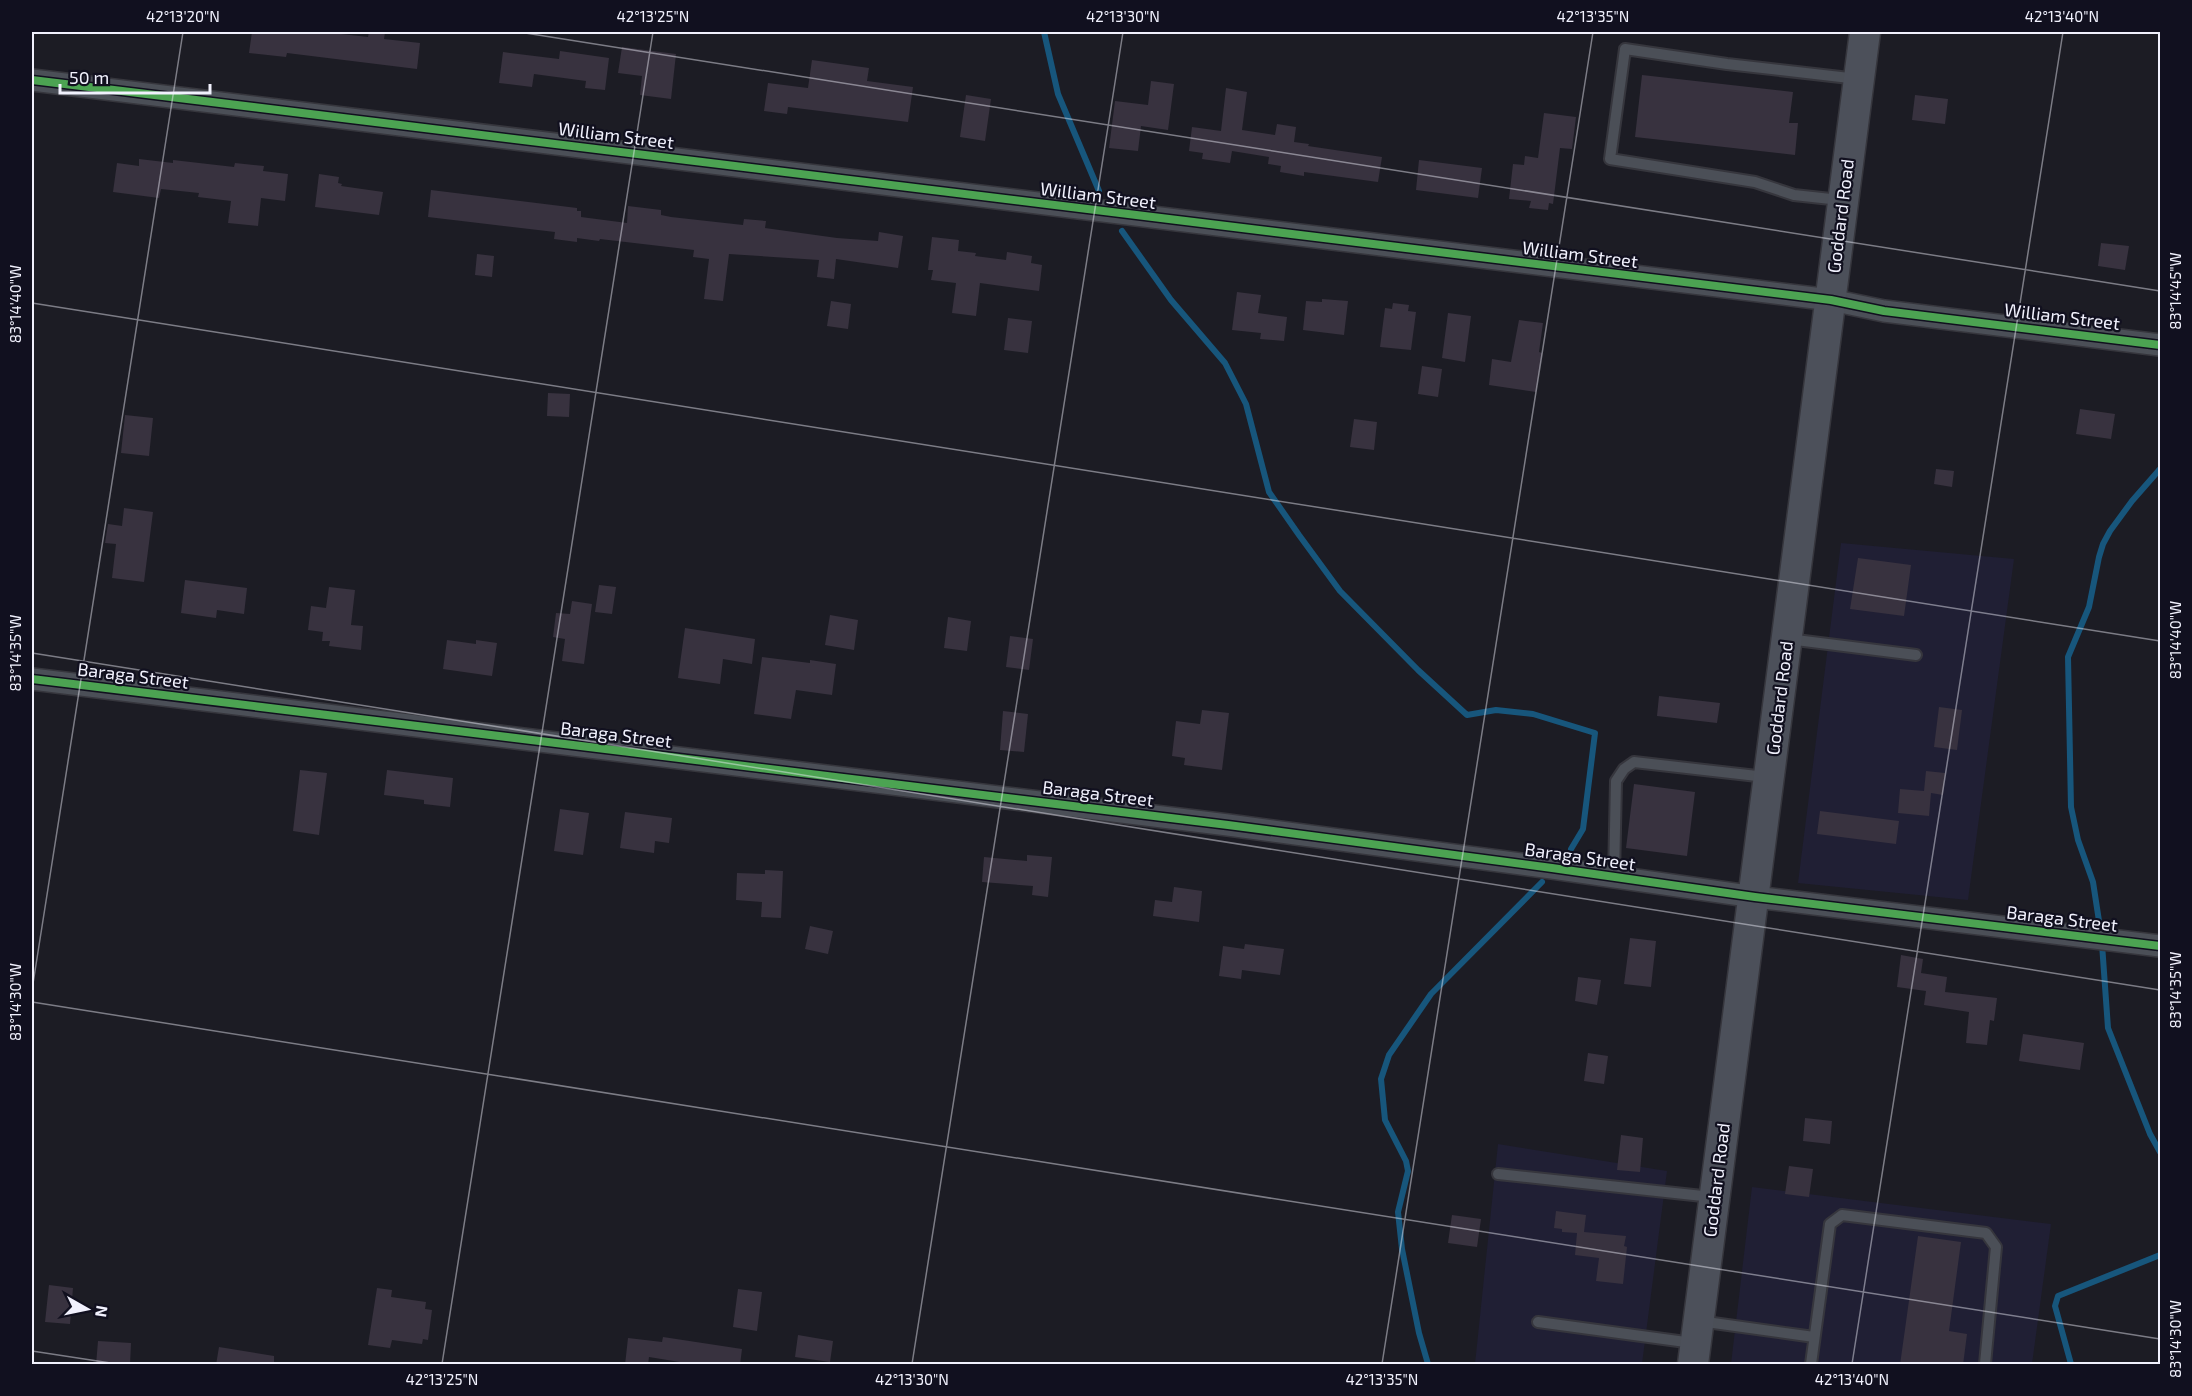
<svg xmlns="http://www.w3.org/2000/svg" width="2192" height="1396" font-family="'Exo 2',sans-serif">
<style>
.built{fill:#201f34}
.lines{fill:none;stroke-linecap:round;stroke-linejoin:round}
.stream{stroke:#17567c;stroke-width:6}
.building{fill:#38323f}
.service-casing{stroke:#36363d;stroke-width:14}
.minor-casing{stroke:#36363d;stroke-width:24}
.secondary-casing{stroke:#36363d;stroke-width:33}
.service{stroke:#4b4f57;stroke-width:10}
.minor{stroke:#4b4f57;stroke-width:21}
.secondary{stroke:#4c505a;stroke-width:30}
.cycleway-casing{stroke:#11101f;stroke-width:11}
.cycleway{stroke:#4ca352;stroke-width:8}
.ticks{fill:none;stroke:#f1f1fd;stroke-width:1.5;stroke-opacity:0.45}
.labels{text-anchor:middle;stroke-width:4.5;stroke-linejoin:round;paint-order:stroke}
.street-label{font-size:18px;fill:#f1f1fd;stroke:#11101f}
.neatline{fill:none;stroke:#f1f1fd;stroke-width:2}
.ticks-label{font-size:15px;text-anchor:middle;fill:#f1f1fd}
</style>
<rect width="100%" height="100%" fill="#1c1c24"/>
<path class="built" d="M1841,543l173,16 -46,341 -170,-17z
M1498,1144l169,27 -25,193h-167z
M1752,1187l299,37 -19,140h-301z"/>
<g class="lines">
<path class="stream" d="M1044,32l14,62 41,97
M1122,231l49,69 54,63 21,41 23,88 30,43 41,56 78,79 49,45 29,-5 37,4 62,19 -12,96 -12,20
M2101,934l-8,-52 -15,-42 -7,-33 -3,-150 21,-50 10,-50 4,-13 7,-13 22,-30 28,-32
M2102,944l6,84 42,106 10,18
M1428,1364l-9,-31 -17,-84 -4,-37 10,-41 -2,-10 -21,-41 -4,-41 8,-24 42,-61 111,-112
M2071,1364l-16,-58 3,-10 102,-41"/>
</g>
<path class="building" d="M252,32h72l44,5 1,-5h16l-1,7 36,4 -3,26 -130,-16 -1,4 -37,-4z
M622,47l54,7 -5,45 -31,-4 2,-19 -24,-3z
M560,51l49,7 -4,32 -20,-2 1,-7 -52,-7 -2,13 -33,-4 4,-31 56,7z
M812,60l57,8 -2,13 46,6 -5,35 -120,-15 -1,7 -23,-3 4,-28 40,5z
M1642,75l151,17 -4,31h9l-3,32 -160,-18z
M1151,81l23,3 -6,46 -27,-4 -3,25 -29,-3 6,-47 33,4z
M1226,88l21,4 -5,38 33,5 2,-11 19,3 -2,15 15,2 -1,2 74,11 -4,25 -74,-10v4l-24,-4 1,-6 -13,-2 1,-7 -37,-6 -2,12 -28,-4 1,-6 -14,-2 3,-24 29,4z
M966,95l25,4 -6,42 -25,-4z
M1915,95l33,4 -3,25 -33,-4z
M1544,113l32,4 -4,32 -12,-1 -7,56 -4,-1 -1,7 -19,-2 2,-7 -22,-2 4,-35 11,1 1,-9 13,2z
M139,159l34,4v-3l61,7 1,-4 29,3 -1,5 25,3 -3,27 -24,-3 -3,28 -30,-3 3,-22 -33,-4 1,-4 -38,-4 -2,9 -46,-6 4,-29 22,3z
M1419,160l63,8 -4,30 -62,-8z
M319,174l20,3 -1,6 4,1 -1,2 42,6 -4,23 -64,-8z
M431,190l146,18v3h4v6l46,6 1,-17 33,4v5l10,2 72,8 1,-6 22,2 -1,7 72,10 41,3 1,-9 24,4 -5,32 -62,-9 -2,20 -17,-2 2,-17 -90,-6 -6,47 -19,-2 5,-40 -16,-2 1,-7 -94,-11 -1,2 -22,-3v4l-23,-3 1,-7 -127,-15z
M932,237l27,3 -1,11 18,2 -1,3 31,4 1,-8 25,4 -1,7 11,2 -3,26 -59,-8 -4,33 -24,-3 4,-30 -25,-3 2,-10h-5z
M2101,243l28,3 -4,24 -27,-4z
M477,254l17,2 -2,21 -17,-2z
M1237,292l24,3 -3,18 29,4 -3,24 -24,-2 1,-6 -29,-3z
M1322,299l26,2 -4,34 -41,-5 3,-29 16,1z
M831,301l20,3 -3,25 -21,-3z
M1393,303l16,2 -1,6 8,1 -5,38 -31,-3 5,-39 7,1z
M1448,313l23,3 -6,46 -23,-4z
M1008,318l24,3 -4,32 -24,-3z
M1519,320l24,3 -4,29 3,1 -6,39 -47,-7 3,-26 19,3z
M1422,366l20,3 -4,28 -20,-3z
M548,393l22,1 -1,23 -22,-1z
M2080,409l35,5 -4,25 -35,-5z
M125,415l28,3 -4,38 -28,-3z
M1354,419l23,3 -3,28 -24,-3z
M1936,469l18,2 -2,16 -18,-3z
M124,508l29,4 -9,70 -32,-4 4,-34 -11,-1 3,-19 14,2z
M1858,558l53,7 -7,51 -54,-7z
M185,580l62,8 -3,26 -27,-4 -1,8 -35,-5z
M599,585l17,2 -4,27 -17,-2z
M329,587l26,3 -4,35 12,1 -2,24 -32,-4 1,-5h-8l1,-9 -15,-2 3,-24 15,2z
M572,601l20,3 -8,60 -22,-3 3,-22 -12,-2 3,-24 14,1z
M830,615l28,5 -4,30 -29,-5z
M948,617l23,4 -4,30 -23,-3z
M685,628l70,11 -3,25 -29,-5 -3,25 -42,-6z
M1010,636l23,3 -4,31 -23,-3z
M447,640l29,4v-4l21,3 -5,33 -49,-7z
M762,657l48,6v-3l26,4 -4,31 -36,-5 -5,29 -37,-5z
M1659,696l61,7 -3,20 -60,-7z
M1939,707l23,3 -5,40 -23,-3z
M1202,710l27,3 -7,57 -38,-5 1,-7 -13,-2 4,-35 24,3z
M1003,711l25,3 -4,38 -24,-2z
M300,770l27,3 -8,62 -26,-4z
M387,770l66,8 -3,29 -26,-3v-4l-40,-5z
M1926,771l19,2 -2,22 -12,-2 -2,23 -31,-3 2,-24 24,2z
M1634,784l61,8 -8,64 -61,-8z
M560,809l29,4 -6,42 -29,-4z
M1820,811l79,10 -3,23 -79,-10z
M625,812l47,6 -3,25 -14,-2 -1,12 -34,-5z
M1027,855l25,2 -4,40 -16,-2 1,-9 -51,-4 2,-25 43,4z
M765,870l18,1 -2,47 -20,-1 1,-15 -26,-2 1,-27 28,1z
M1174,887l28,4 -3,31 -46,-6 2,-16 17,2z
M810,926l23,5 -5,23 -23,-5z
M1630,938l26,3 -5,46 -27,-3z
M1245,944l39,5 -4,26 -38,-5 -1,9 -22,-3 4,-30 21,3z
M1901,955l22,4 -2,14 26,4 -2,15 52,6 -3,23 -4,-1 -3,25 -21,-2 3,-31 -45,-7 2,-14 -29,-4z
M1578,977l23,3 -4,25 -22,-4z
M2023,1034l61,9 -4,27 -61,-9z
M1588,1053l20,3 -4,28 -20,-3z
M1805,1118l27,3 -2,23 -27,-3z
M1621,1135l22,3 -3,34 -23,-2z
M1789,1166l24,3 -4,28 -24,-3z
M1556,1211l30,4 -2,17 42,4 -2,10 3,1 -4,37 -27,-3 3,-23 -24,-3 2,-22 -15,-1v-3l-8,-1z
M1452,1215l29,4 -4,28 -29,-4z
M1918,1236l43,6 -12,89 18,3 -4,31h-63z
M49,1285l24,3 -3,36 -25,-2z
M377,1288l15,2 -1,7 35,5 -1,7 7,1 -4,30 -5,-1 -1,5 -30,-4 -2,8 -22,-3z
M738,1289l24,3 -5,39 -24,-4z
M798,1335l35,6 -3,21 -35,-5z
M663,1337l79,12 -2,16h-42l-49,-8 -1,8h-23l3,-27 34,4z
M98,1341l33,2 -1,22h-34z
M219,1347l55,9v9h-58z"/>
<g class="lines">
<g class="service-casing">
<path id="service" d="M1840,200l-46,-5 -39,-13 -145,-23 15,-110 102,15 131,15
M1788,639l128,16
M1614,877l2,-96 8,-12 10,-7 132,15
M1498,1174l214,23
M1699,1321l115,16
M1538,1322l155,21
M1811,1364l19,-140 12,-9 144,18 10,14 -11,117"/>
</g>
<g class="minor-casing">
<path id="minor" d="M32,80l1799,220 53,11 276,34
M32,679l1196,146 324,43 203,29 405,49"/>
</g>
<g class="secondary-casing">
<path id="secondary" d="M1693,1364l172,-1332"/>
</g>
<use href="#service" class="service"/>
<use href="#minor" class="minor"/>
<use href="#secondary" class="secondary"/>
<g class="cycleway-casing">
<path id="cycleway" d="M32,80l1799,220 53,11 276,34
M32,679l1196,146 324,43 203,29 405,49"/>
</g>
<use href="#cycleway" class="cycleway"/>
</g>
<path class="ticks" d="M519,32l1641,259M32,303l2128,338M32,653l2128,337M32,990l151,-958M32,1002l2128,337M32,1351l85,13M442,1364l211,-1332M912,1364l211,-1332M1382,1364l211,-1332M1852,1364l211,-1332"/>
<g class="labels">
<g class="street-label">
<text transform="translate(616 136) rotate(7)" y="6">William Street</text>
<text transform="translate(1098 196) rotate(7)" y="6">William Street</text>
<text transform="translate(1841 216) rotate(-83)" y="6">Goddard Road</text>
<text transform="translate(1580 255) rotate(7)" y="6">William Street</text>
<text transform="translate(2062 317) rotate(7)" y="6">William Street</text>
<text transform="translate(133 676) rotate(7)" y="6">Baraga Street</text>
<text transform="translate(1780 698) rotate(-83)" y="6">Goddard Road</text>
<text transform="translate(616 735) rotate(7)" y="6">Baraga Street</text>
<text transform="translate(1098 794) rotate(7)" y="6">Baraga Street</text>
<text transform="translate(1580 857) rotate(8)" y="6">Baraga Street</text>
<text transform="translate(2062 919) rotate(7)" y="6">Baraga Street</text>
<text transform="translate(1717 1180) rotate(-83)" y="6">Goddard Road</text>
</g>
</g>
<rect width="2192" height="1396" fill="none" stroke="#11101f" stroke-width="66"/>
<g transform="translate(87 1309) rotate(99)" stroke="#11101f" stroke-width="4.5" paint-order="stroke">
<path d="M0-4.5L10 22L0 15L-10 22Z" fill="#f1f1fd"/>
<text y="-9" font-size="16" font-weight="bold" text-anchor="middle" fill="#f1f1fd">N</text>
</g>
<path d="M60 84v9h150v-9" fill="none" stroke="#f1f1fd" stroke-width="3"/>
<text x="69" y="84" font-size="18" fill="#f1f1fd" stroke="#11101f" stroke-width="4.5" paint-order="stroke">50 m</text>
<rect x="33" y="33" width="2126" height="1330" class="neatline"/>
<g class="ticks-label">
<text x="183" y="22">42°13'20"N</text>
<text x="653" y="22">42°13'25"N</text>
<text x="1123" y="22">42°13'30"N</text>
<text x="1593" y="22">42°13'35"N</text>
<text x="2062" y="22">42°13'40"N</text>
<text transform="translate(2176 291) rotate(-90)" y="5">83°14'45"W</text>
<text transform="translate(16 304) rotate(-90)" y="5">83°14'40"W</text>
<text transform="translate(2176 640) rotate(-90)" y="5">83°14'40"W</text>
<text transform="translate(16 653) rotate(-90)" y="5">83°14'35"W</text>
<text transform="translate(2176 990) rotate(-90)" y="5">83°14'35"W</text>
<text transform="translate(16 1002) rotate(-90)" y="5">83°14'30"W</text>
<text transform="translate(2176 1339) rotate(-90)" y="5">83°14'30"W</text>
<text x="442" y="1385">42°13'25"N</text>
<text x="912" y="1385">42°13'30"N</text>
<text x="1382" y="1385">42°13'35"N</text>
<text x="1852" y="1385">42°13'40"N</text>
</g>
</svg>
